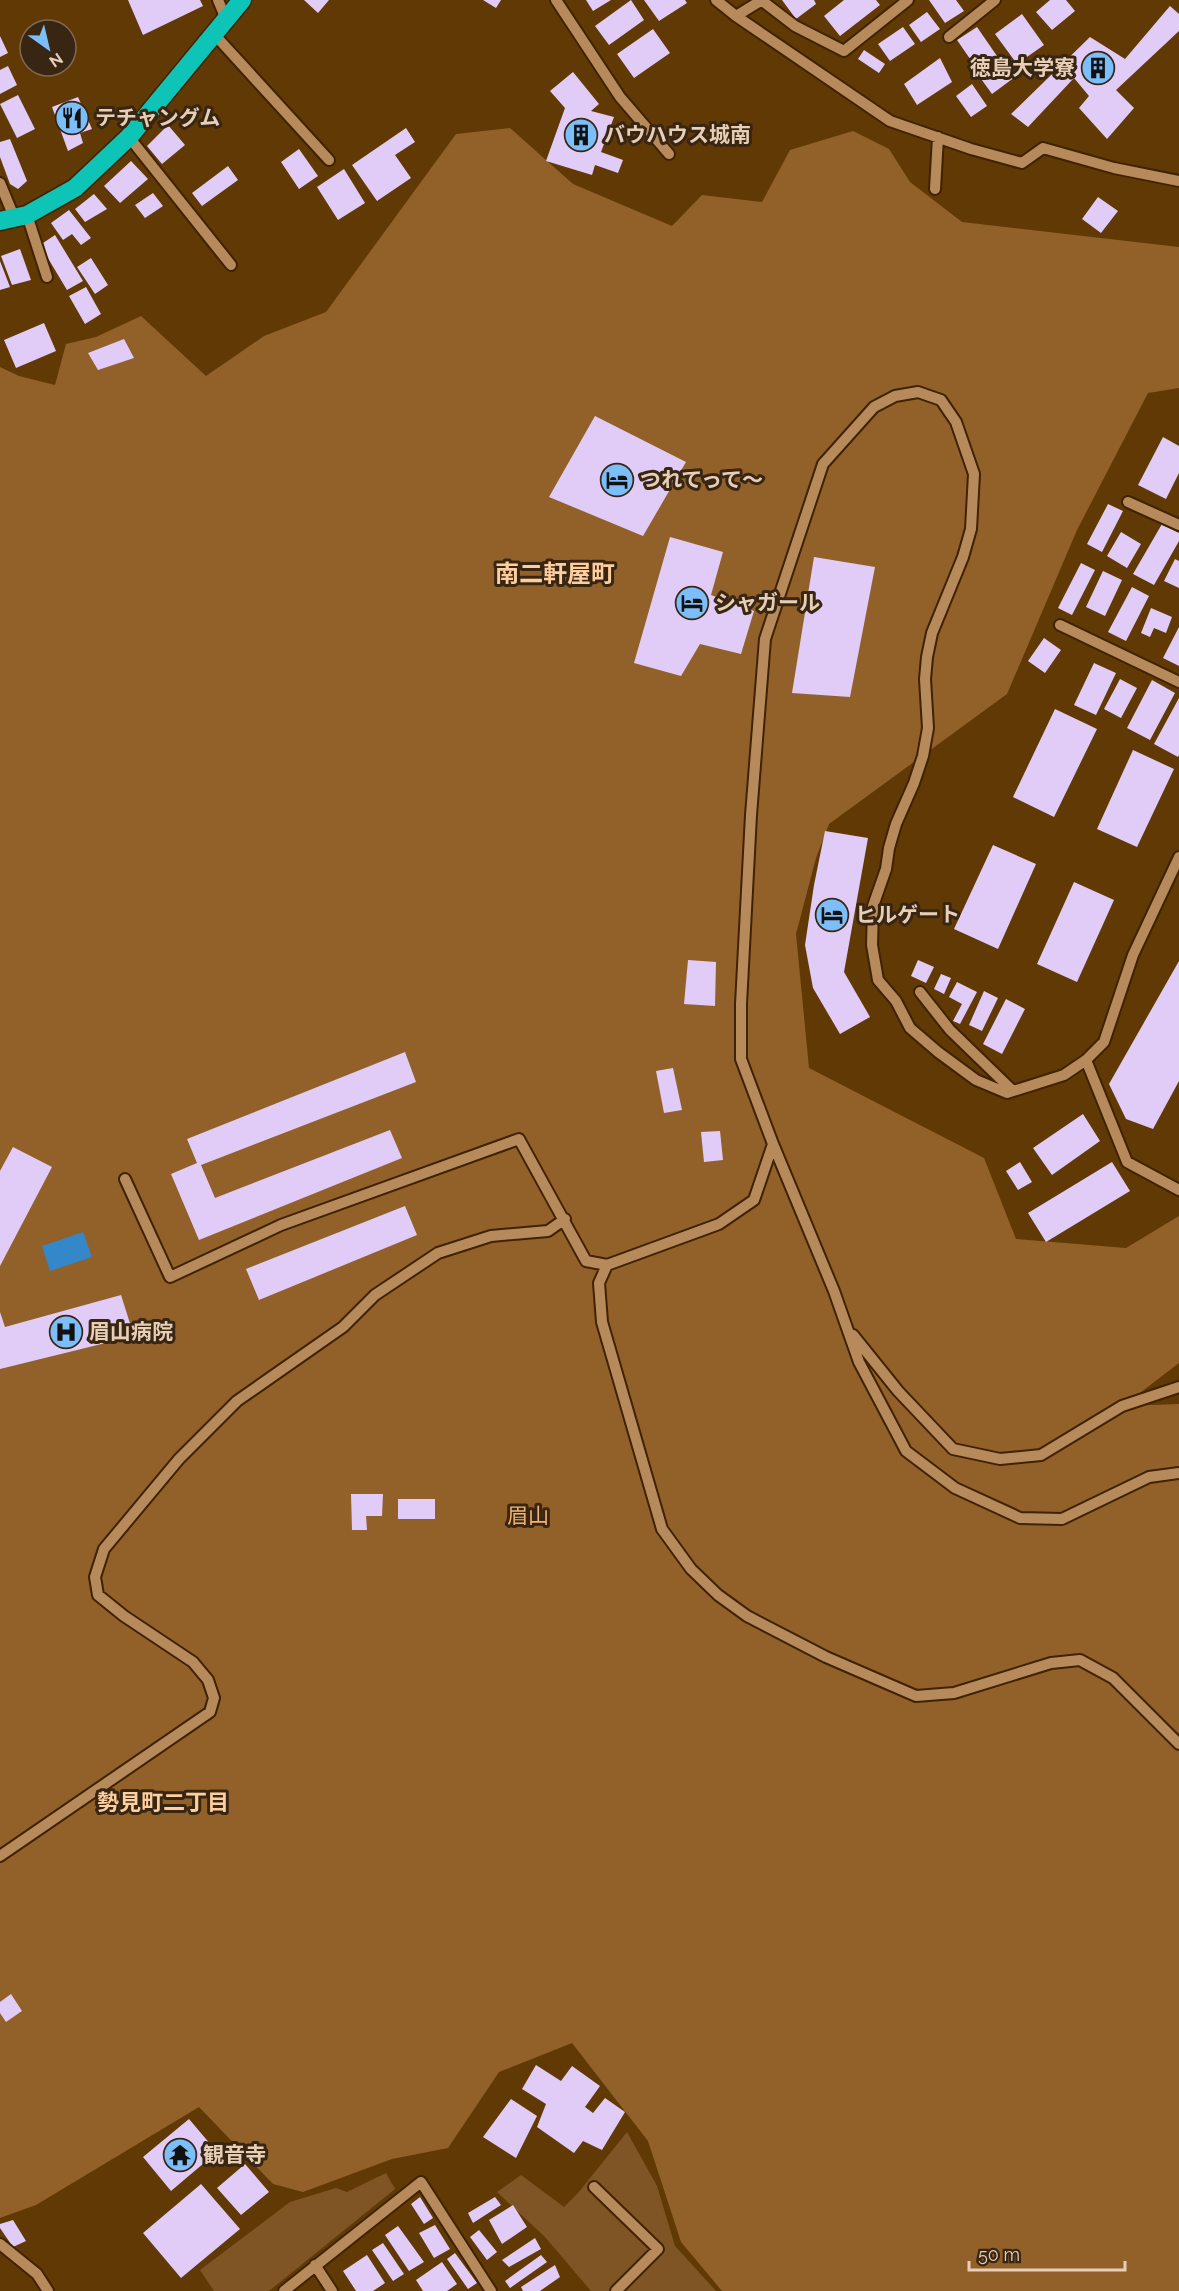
<svg xmlns="http://www.w3.org/2000/svg" width="1179" height="2291" font-family="Raleway,'Noto Sans JP',sans-serif">
<style>
.green{fill:#805525}
.forest{fill:#926129}
.water{fill:#3487c8}
.building{fill:#e1ccf8}
.lines{fill:none;stroke-linecap:round;stroke-linejoin:round}
.minor-casing{stroke:#402200;stroke-width:14}
.highway-casing{stroke:#402200;stroke-width:21}
.minor{stroke:#b78a5c;stroke-width:10}
.highway{stroke:#0dc4b7;stroke-width:18}
.labels{text-anchor:middle;stroke-width:6;stroke-linejoin:round;paint-order:stroke}
.poi-label{font-size:21px;font-weight:bold;fill:#e6ceb7;stroke:#382613;text-anchor:start}
.park-label{font-size:21px;fill:#f4b36f;stroke:#382613}
.neighbourhood-label{font-size:22px;font-weight:bold;fill:#fece9e;stroke:#382613}
.quarter-label{font-size:24px;font-weight:bold;fill:#fece9e;stroke:#382613}
</style>
<rect width="100%" height="100%" fill="#613904"/>
<path class="green" d="M627,2132l30,54 18,60 41,45h-125l-46,-54 -48,-45 24,-17 43,32 14,-14z
M386,2173l9,16 -126,102h-55l-14,-21 90,-68 46,-14 11,4z"/>
<path class="forest" d="M510,128l63,56 99,42 30,-31 60,7 28,-52 63,-19 36,18 21,33 52,40 217,25v141l-31,5 -71,137 -70,164 -178,130 -13,34 -20,76 13,134 175,90 32,81 110,9 53,-32v147l-56,43 56,-2v887h-457l-41,-49 -33,-101 -76,-98 -73,29 -51,76 -56,11 -89,33 -30,-8 -74,-77 -163,98 -36,13v-1851l19,9 36,9 11,-41 30,-7 45,-21 65,60 58,-40 62,-24 130,-178z"/>
<path class="water" d="M83,1232l9,25 -42,14 -8,-25z"/>
<path class="building" d="M128,0h72l3,6 -60,29z
M304,0h25l-11,13z
M483,0h18l-5,8z
M586,0h25l-18,11z
M631,0l13,20 -35,25 -14,-19z
M644,0h41l2,3 -28,18z
M782,0h32l2,4 -20,15z
M844,0h32l4,5 -40,31 -16,-20z
M929,0h27l8,11 -19,12z
M1050,0h16l9,11 -23,19 -16,-18z
M1170,6l9,8v17l-63,59 18,18 -27,31 -28,-31 10,-12 -15,-18 -46,49 -17,-13 79,-77 35,22z
M927,12l13,17 -19,13 -12,-17z
M1022,14l22,31 -27,19 -22,-30z
M903,27l12,17 -25,17 -12,-17z
M977,27l20,29 -20,13 -20,-29z
M653,29l17,24 -36,25 -17,-24z
M0,36l8,17 -8,4z
M864,50l21,14 -6,9 -21,-14z
M940,58l12,24 -35,23 -13,-21z
M1002,59l13,18 -23,17 -13,-18z
M8,66l9,19 -17,9v-24z
M573,72l26,32 -8,7 23,6 -13,35 22,8 -5,13 -23,-8 -3,10 -46,-14 19,-53 -15,-17z
M972,84l15,22 -16,11 -15,-21z
M18,95l17,34 -18,9 -17,-34z
M78,97l14,32 -12,4 3,10 -15,8 -16,-44z
M168,125l17,20 -23,19 -15,-18z
M406,128l9,14 -20,13 16,23 -34,23 -25,-36z
M10,139l17,42 -9,8 -8,-5 -10,-27v-15z
M299,149l19,27 -19,13 -18,-27z
M131,161l17,18 -28,24 -16,-17z
M228,166l10,14 -36,26 -10,-13z
M344,169l21,34 -27,17 -21,-33z
M153,193l10,13 -18,12 -10,-13z
M94,194l13,15 -22,13 -10,-13z
M1098,197l20,14 -17,22 -19,-14z
M69,210l22,28 -10,7 -9,-11 -9,6 -12,-17z
M55,235l28,46 -16,9 -27,-45z
M20,249l11,31 -19,5 -11,-29z
M91,258l17,27 -13,9 -18,-27z
M0,261l10,26 -10,3z
M86,287l15,27 -16,10 -16,-28z
M44,323l12,28 -40,17 -12,-28z
M124,339l10,19 -36,12 -10,-17z
M595,416l91,46 -43,74 -94,-39z
M1163,437l16,9v27l-13,26 -28,-14z
M1108,504l15,7 -21,41 -15,-8z
M1162,524l17,9v8l-25,44 -21,-11z
M1121,532l20,12 -14,24 -20,-12z
M670,537l53,15 -12,43 43,16 -13,43 -41,-10 -19,32 -47,-13z
M814,557l61,10 -25,130 -58,-4z
M1175,559l4,2v27l-15,-7z
M1081,563l14,7 -23,45 -14,-7z
M1103,571l19,9 -17,36 -19,-9z
M1132,587l17,9 -23,45 -18,-9z
M1151,608l21,9 -6,16 -12,-5 -4,9 -9,-4z
M1179,627v39l-16,-8z
M1044,638l17,12 -16,23 -17,-12z
M1094,663l22,10 -20,42 -22,-10z
M1120,679l17,9 -16,30 -17,-9z
M1152,680l23,13 -25,47 -23,-12z
M1179,698v57l-1,2 -24,-13z
M1055,709l42,20 -43,88 -41,-20z
M1133,750l41,19 -37,78 -40,-18z
M825,831l43,7 -24,134 26,45 -30,17 -27,-46 -8,-43 9,-60z
M993,845l43,19 -38,85 -44,-20z
M1074,882l40,18 -37,82 -40,-18z
M688,960l28,2 -1,44 -31,-2z
M918,960l16,7 -8,16 -15,-7z
M1179,961v120l-26,48 -27,-10 -17,-35z
M941,974l10,4 -7,16 -10,-5z
M957,982l20,10 -17,32 -7,-3 9,-17 -13,-7z
M984,991l14,7 -16,33 -13,-6z
M1006,999l19,10 -23,45 -19,-10z
M405,1052l11,30 -215,83 14,33 175,-68 12,28 -203,82 -28,-66 26,-11 -10,-24z
M673,1068l9,42 -18,3 -8,-42z
M1083,1114l17,27 -48,34 -19,-27z
M720,1131l3,29 -19,2 -3,-30z
M13,1147l39,20 -52,99v-95z
M1020,1162l12,20 -14,8 -12,-19z
M1112,1162l18,29 -84,51 -18,-29z
M405,1206l12,29 -158,65 -13,-31z
M121,1295l13,41 -134,33v-57l5,15z
M351,1494h32l-1,22h-16l1,14h-15z
M398,1499h37v20h-37z
M11,1994l11,17 -16,11 -6,-9v-11z
M536,2065l25,16 11,-15 28,20 -15,21 8,6 12,-15 20,14 -23,38 -19,-9 -9,12 -37,-26 9,-23 -24,-15z
M511,2099l26,17 -21,42 -33,-21z
M189,2119l28,33 -46,39 -28,-34z
M245,2164l24,28 -28,23 -24,-27z
M201,2184l39,45 -59,49 -38,-45z
M420,2197l13,21 -9,6 -13,-20z
M495,2197l6,8 -28,18 -5,-10z
M513,2205l14,22 -25,17 -13,-24z
M13,2220l13,21 -13,6 -13,-19v-4z
M435,2225l15,24 -16,9 -15,-25z
M398,2226l26,36 -15,9 -24,-36z
M479,2230l18,22 -10,8 -17,-23z
M535,2238l6,11 -32,18 -7,-7z
M383,2243l21,31 -11,7 -21,-31z
M455,2253l22,30 -9,6 -21,-30z
M367,2255l18,28 -12,8h-17l-13,-20z
M541,2255l6,7 -37,26 -5,-7z
M442,2262l15,22 -10,7h-24l-7,-11z
M555,2265l5,12 -20,14h-17l-2,-4z"/>
<g class="lines">
<g class="minor-casing">
<path id="minor" d="M218,0l8,19
M556,0l64,97 49,57
M716,0l20,16 26,-16
M761,0l34,26 49,25 64,-51
M736,16l154,105 81,28 51,14 21,-15 71,20 65,13
M214,34l115,126
M949,37l46,-37
M129,137l102,128
M0,183l14,34
M935,189l3,-52
M27,215l20,62
M1128,502l51,23
M1060,625l119,57
M1179,857l-46,98 -29,87 -18,18 -22,15 -57,18 -31,-13 -38,-28 -28,-24 -14,-27 -18,-21 -6,-35 1,-39 13,-37 3,-21 7,-24 18,-41 9,-27 5,-28 -3,-49 2,-22 5,-24 31,-76 8,-28 3,-55 -18,-52 -15,-22 -23,-8 -23,4 -21,11 -51,57 -58,175 -14,176 -10,189v55l32,85 61,147 25,71 47,89 49,37 65,30 42,1 87,-42 30,-4
M920,992l30,38 63,61
M1086,1060l41,102 52,28
M125,1179l45,98 111,-52 238,-86 67,122 21,4 112,-41 35,-24 19,-56
M607,1265l-8,18 3,39 60,207 29,40 27,26 29,21 79,41 90,39 38,-3 97,-30 29,-3 33,18 66,66
M853,1335l45,56 55,58 47,10 41,-4 81,-49 57,-19
M0,1856l210,-144 4,-14 -6,-18 -15,-18 -69,-46 -26,-21 -3,-18 9,-28 75,-90 58,-58 106,-74 32,-32 63,-42 53,-17 57,-5 17,-12
M594,2187l64,62 -42,42
M0,2244l37,30 11,17
M315,2265l17,26
M284,2291l137,-109 70,109"/>
</g>
<g class="highway-casing">
<path id="highway" d="M0,221l27,-6 48,-27 54,-51 113,-137"/>
</g>
<use href="#minor" class="minor"/>
<use href="#highway" class="highway"/>
</g>
<defs>
<g id="building-disc" transform="scale(1.725)"><circle r="9.5" fill="#7cbef9" stroke="#382613"/><path d="M-4-6H4V6H1V3H-1V6H-4ZM-2.5-4.3h1.7v1.8h-1.7ZM.8-4.3h1.7v1.8H.8ZM-2.5-1h1.7V.8h-1.7ZM.8-1h1.7V.8H.8Z" fill="#111"/></g>
<g id="restaurant-disc" transform="scale(1.725)"><circle r="9.5" fill="#7cbef9" stroke="#382613"/><path d="M-5-6h1v4h1v-4h1v4h1v-4h1v5L-1.5 .5V6h-2V.5L-5-1ZM5-6V6H3V1.5H1.5Q1.5-4 5-6Z" fill="#111"/></g>
<g id="hotel-disc" transform="scale(1.725)"><circle r="9.5" fill="#7cbef9" stroke="#382613"/><path d="M-6-4.5h1.5V1H6V5H4.5V3h-9V5H-6ZM-4 0a1.8 1.8 0 1 1 3.6 0ZM.5 0V-2.5h3Q6-2.5 6 0Z" fill="#111"/></g>
<g id="hospital-disc" transform="scale(1.725)"><circle r="9.5" fill="#7cbef9" stroke="#382613"/><path d="M-5-5h3v3.5h4V-5h3V5h-3V1.5h-4V5h-3Z" fill="#111"/></g>
<g id="temple-disc" transform="scale(1.725)"><circle r="9.5" fill="#7cbef9" stroke="#382613"/><path d="M0-6L5-2H3V0L6.5 2.5H4V6H1.5V3h-3V6H-4V2.5H-6.5L-3 0V-2H-5Z" fill="#111"/></g>
</defs>
<g fill-rule="evenodd">
<use href="#building-disc" x="1098" y="68"/>
<use href="#restaurant-disc" x="72" y="118"/>
<use href="#building-disc" x="581" y="135"/>
<use href="#hotel-disc" x="617" y="480"/>
<use href="#hotel-disc" x="692" y="603"/>
<use href="#hotel-disc" x="832" y="915"/>
<use href="#hospital-disc" x="66" y="1332"/>
<use href="#temple-disc" x="180" y="2155"/>
</g>
<g class="labels">
<g class="poi-label">
<text x="1075" y="75" text-anchor="end">徳島大学寮</text>
<text x="95" y="125">テチャングム</text>
<text x="604" y="142">バウハウス城南</text>
<text x="640" y="487">つれてって～</text>
<text x="715" y="610">シャガール</text>
<text x="855" y="922">ヒルゲート</text>
<text x="89" y="1339">眉山病院</text>
<text x="203" y="2162">観音寺</text>
</g>
<g class="park-label">
<text x="528" y="1523">眉山</text>
</g>
<g class="neighbourhood-label">
<text x="163" y="1810">勢見町二丁目</text>
</g>
<g class="quarter-label">
<text x="555" y="582">南二軒屋町</text>
</g>
</g>
<g transform="translate(48 48) rotate(146)"><circle r="28" fill="#382613" stroke="#7e6955" stroke-width="1.5"/>
<path d="M0-4.5L10 22L0 15L-10 22Z" fill="#7cbef9"/>
<text y="-9" font-size="16" font-weight="bold" text-anchor="middle" fill="#e6ceb7">N</text>
</g>
<path d="M969 2261v9h156v-9" fill="none" stroke="#e6ceb7" stroke-width="3"/>
<text x="978" y="2261" font-size="18" fill="#e6ceb7" stroke="#382613" stroke-width="4.5" paint-order="stroke">50 m</text>
</svg>
